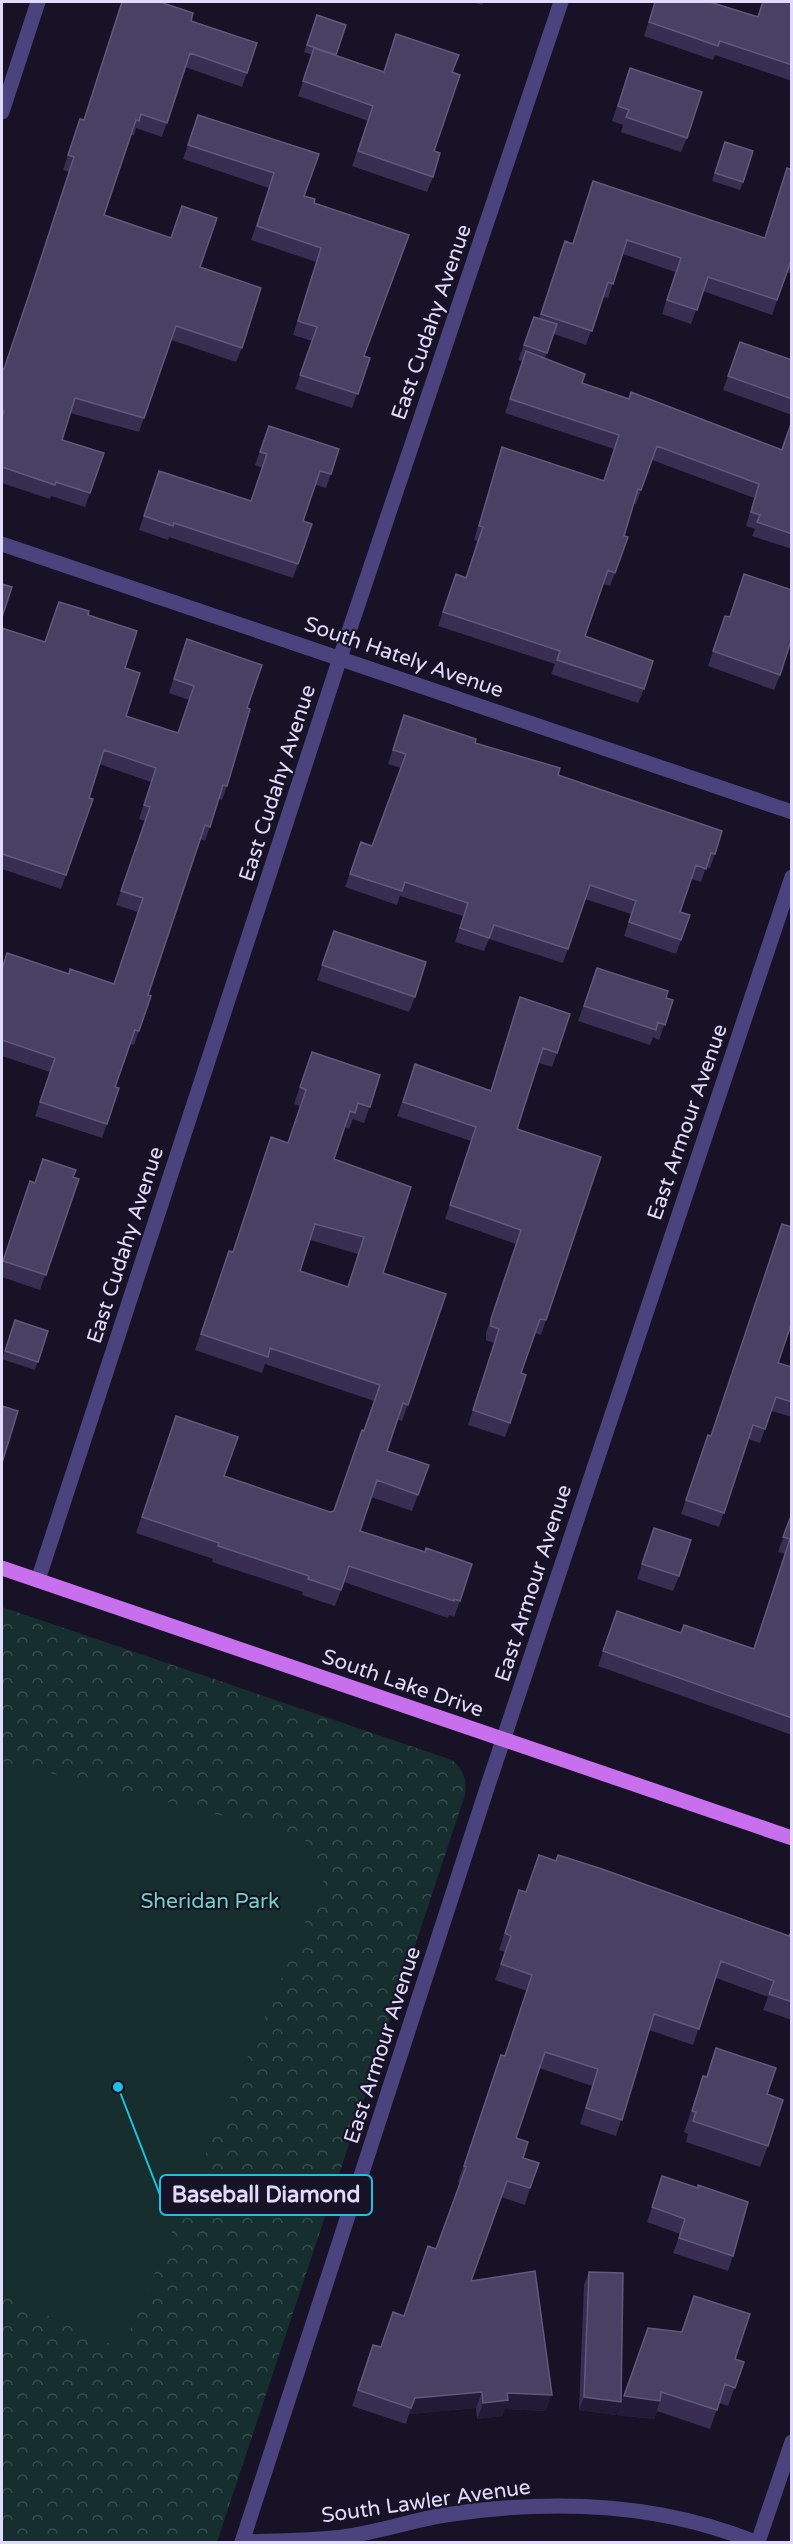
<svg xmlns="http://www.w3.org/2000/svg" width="793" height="2544" font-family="'Varela Round',sans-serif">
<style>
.park{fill:url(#park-crowns)}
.garden{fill:#162e2e}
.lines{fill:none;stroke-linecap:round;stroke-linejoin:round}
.minor{stroke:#4a437e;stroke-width:15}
.major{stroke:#c76fed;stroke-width:15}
.wall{fill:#372e51;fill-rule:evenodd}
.shaded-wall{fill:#221b38}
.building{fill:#494163;stroke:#61597b;stroke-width:1.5;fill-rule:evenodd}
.labels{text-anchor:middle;stroke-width:4.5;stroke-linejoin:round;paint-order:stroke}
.street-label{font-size:21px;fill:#e1dbfb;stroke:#171225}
.park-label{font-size:21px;fill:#6fd2c1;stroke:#171225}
.leader{fill:none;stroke:#1ec1e3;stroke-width:2}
.callout-dot{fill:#1ec1e3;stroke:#171225;stroke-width:2}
.callout{fill:#171225;stroke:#1ec1e3;stroke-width:2}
.callout-label{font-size:22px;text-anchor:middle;font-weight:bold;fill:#e1dbfb}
</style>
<defs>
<pattern id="park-crowns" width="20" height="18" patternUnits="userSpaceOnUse" patternTransform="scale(1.5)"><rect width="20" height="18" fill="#162e2e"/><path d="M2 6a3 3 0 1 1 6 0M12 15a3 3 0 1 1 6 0" fill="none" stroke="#384c4d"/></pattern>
</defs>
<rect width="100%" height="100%" fill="#171225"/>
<path class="park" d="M2,1607l450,153c12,11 15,19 13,35l-248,747h-215z"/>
<path class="garden" d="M2,1761l301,75 21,43 -202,470 -120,-54z"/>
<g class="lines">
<path class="minor" d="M2,112l36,-110
M2,544l790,268
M38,1580l302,-922 221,-656
M242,2542l245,-754 305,-911
M242,2542c30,-1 61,-1 91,-4 38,-3 75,-17 112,-23 104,-16 212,-13 310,27
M758,2542l34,-100"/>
<path class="major" d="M2,1568l790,270"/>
</g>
<path class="wall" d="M122,2h38l31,19 66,22 -15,44 -57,-20 -23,70 -26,-9 -2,7h-3l-27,80 96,52 42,81 -6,14 -65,-22 -32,92 -69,-19 -8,27 42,13 -19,54 -34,-11 -1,3 -48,-16v-114h2l20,-59 45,-138 -6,-2 17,-51 4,1z
M471,2h12l-1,3z
M655,2h55l47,15 5,-15h30v79l-77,-26 -2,5 -69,-24z
M317,15l29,10 -11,31 48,16 13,-38 56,38 -18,79 -1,26 -6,15 -75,-26 16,-45 -70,-25 14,-41 -8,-3z
M630,68l57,70 -6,14 -60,-20 2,-7 -11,-4z
M198,115l116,88 50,153 6,2 -18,50 -57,-19 17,-48 -19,-6 23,-73 -65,-22 18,-52 -86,-29z
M725,142l18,40 -3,8 -28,-9z
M787,168l5,2v104l-5,-2 -15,43 -69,-24 -12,33 -29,-10 13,-42 -52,-18 -15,44 -5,-1 -17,48 -32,-11 -9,24 37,25 199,66 11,-29v129l-40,-13 3,-7 -9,-3 8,-28 -102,-38 -16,44h-2l-10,32 4,1 -18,49 -7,-2 -18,52 59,53 -6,14 -87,-29 4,-10 -117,-38 18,-52 10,3 11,-36 -3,-1 23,-79 5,-14 101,34 11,-32 -109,-36 17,-52 -4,-1 16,-43 5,1 26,-77 7,3 21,-63 171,57z
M740,342l52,18v55l-69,-25z
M269,426l70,23 -13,39 -10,-3 -13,36 -5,43 -5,14 -124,-41 -1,3 -29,-10 20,-59 92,30 11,-33 -7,-3z
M744,574l36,101 -6,15 -66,-24 17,-50 4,1z
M88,615l37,53 1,48 52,17 11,-33 -20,-7 13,-40 65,55 -20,78 -5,14 -3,-1 -14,42 -5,-2 -52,156 -9,36 -5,14 -4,-1 -15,43 -8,37 -5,14 -67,-22 15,-44 -48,-16v-88l67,6 45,10 24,-72 -22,-7 29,-84 -6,-2 12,-37 -52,-18 -10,34 4,1 -32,90 -59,-20v-241l43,14z
M404,715l154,60 157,79 -5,14 -4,-1 -5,15 -10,-3 -11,33 10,3 -14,39 -52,-18 7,-22 -46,-15 -22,64 -74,-24 -5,12 -29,-9 8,-26 -63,-20 -3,9 -52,-18 16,-45 11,4 29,-78 -13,-4z
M334,931l81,66 -6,15 -92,-32z
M597,968l76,32 -14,40 -6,-3 -3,8 -72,-24z
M520,997l37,56 -5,14 -13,-4 -22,66 84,28 -60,178 -6,-2 -14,40 -11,50 -5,14 -37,-12 26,-82 -8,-3v-7l30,-89 -71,-25 26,-78 -74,-25 18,-52 76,26z
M312,1052l68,23 -16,48 -11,-4 -4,10 -4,-2 -11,32 49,114 63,21 -44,127 -5,-2 -10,32 31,44 -6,16 -41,-14 -11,34 100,70 -6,16 -5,-2 -1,3 -104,-36 -9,24 -33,-11 1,-3 -91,-30 1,-3 -77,-26 34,-100 54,43 106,36 3,-1 30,-80 11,-30 -109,-37 -3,9 -67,-23 34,-99 4,1 38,-115 17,6 12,-37 -6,-2zM310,1240l48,14 -11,33 -47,-16z
M73,1177l6,2 -39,111 -38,-13v-12l23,-69 9,-13z
M15,1320l33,11 -13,39 -33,-11z
M778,1363l14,4v50l-21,-6 -11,32 -12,-4 -29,88 -38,-13 22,-66z
M792,1513v222l-194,-69 19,-55 64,22 72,16 32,-95 -7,-2z
M654,1528l25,48 -6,15 -36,-12z
M525,1892l264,44 3,-5v89l-29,-10 5,-13 -52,-19 -23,67 -44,-15 -33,106 -36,-12 12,-38 -53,-18 -23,70 7,20 7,30 -5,17 -24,-8 -30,84 75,130 -41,-2 -3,7 -25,3 -1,-11 -67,6 -3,10 -54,-18 21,-61 8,2 23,-31 32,-67 24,-66 -2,-1 37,-111 6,-16 3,1 23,-65 -32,-11 10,-28 -6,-2 14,-44z
M716,2048l51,46 1,52 -8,21 -74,-25 2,-8 -4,-2 19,-56 3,1z
M662,2176l71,80 -5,15 -55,-18 7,-19 -33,-12z
M589,2272l27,143 -37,-5 5,-125z
M694,2296l41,63 9,3 -16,44 -9,-3 -9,26 -53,-18 -3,8 -37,-4 31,-87 33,4z"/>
<path class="shaded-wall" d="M482,2392l-6,16 -67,6 6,-16z
M507,2393l45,2 -6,16 -41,-2 -3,7 -25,3 6,-16z
M624,2396l36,5 -6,18 -37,-4z
M584,2397l37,5 -5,13 -37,-5z"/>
<path class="building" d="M122,2h38l33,11 -2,8 66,22 -10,30 -57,-20 -23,70 -26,-9 -2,7 -3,-1 -32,95 67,23 11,-32 35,12 -17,49 61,21 -19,60 -66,-22 -32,92 -69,-20 -13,42 42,13 -14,40 -34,-11 -1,3 -53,-18v-50l2,-6 -2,-1v-41h2l25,-74 45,-138 -6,-2 12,-36 4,1z
M655,2h55l48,15 5,-15h29v63l-72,-24 -2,5 -69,-24z
M317,15l29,10 -10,30 -29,-10z
M396,34l63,21 -7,17 8,3 -26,76 6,2 -7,24 -75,-26 15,-45 -70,-25 11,-33 70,24z
M630,68l72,24 -15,46 -61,-21 3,-7 -11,-4z
M198,115l121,39 -15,42 11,3 -1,4 95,32 -45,121 6,2 -12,36 -58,-19 17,-48 -19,-6 23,-73 -64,-22 17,-53 -86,-28z
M725,142l28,9 -10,31 -28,-9z
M787,168l5,2v88l-15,42 -69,-23 -11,33 -30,-10 14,-42 -54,-18 -14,44 -5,-2 -16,49 -51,-17 24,-73 8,3 20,-63 172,57z
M534,317l23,7 -10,29 -23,-8z
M740,342l52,18v39l-64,-23z
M526,351l59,23 -3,9 47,16 2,-7 151,58 10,-29v113l-35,-12 3,-7 -9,-3 8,-28 -102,-38 -16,44 -3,-1 -14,47 4,1 -13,36 -7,-3 -23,66 68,25 -9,28 -87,-29 3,-9 -117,-39 13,-38 10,4 17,-51 -4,-1 23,-79 102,34 15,-46 -109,-36z
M269,426l70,23 -8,25 -11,-3 -17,50 9,3 -14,40 -124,-41 -1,3 -29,-10 15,-45 92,30 16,-47 -7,-2z
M744,574l48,16v48l-12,37 -67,-24 12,-35 5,1z
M2,584l10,3 -10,30z
M59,602l30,9 -1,4 49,16 -12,37 15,5 -14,43 52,17 16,-47 -20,-7 13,-40 75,26 -15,43 3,1 -23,77 -4,-1 -13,42 -5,-2 -57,170 3,1 -12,35 -4,-1 -20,57 4,1 -12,36 -67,-22 15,-44 -53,-18v-71l5,-16 62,21 1,-5 44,15 29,-86 -22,-7 29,-84 -6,-2 12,-37 -52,-18 -15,48 4,1 -27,76 -64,-21v-226l43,14z
M404,715l72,24 -1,4 85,25 -2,7 164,56 -7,23 -4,-1 -5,16 -10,-4 -16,47 10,3 -9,25 -52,-18 7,-21 -46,-16 -22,64 -74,-24 -5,13 -29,-10 8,-25 -63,-21 -3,9 -52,-17 11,-32 11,4 34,-92 -13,-4z
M334,931l92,31 -11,35 -93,-32z
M597,968l71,23 -2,7 7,2 -8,25 -7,-3 -2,8 -72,-24z
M520,997l50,17 -13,39 -14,-5 -26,81 84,28 -55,163 -6,-1 -19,54 5,2 -16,48 -37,-13 26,-81 -8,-3v-7l30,-89 -71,-25 26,-78 -73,-25 12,-38 76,27z
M312,1052l68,23 -10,32 -12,-4 -3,10 -5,-2 -16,48 77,28 -28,86 63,21 -38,111 -5,-2 -16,48 42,14 -11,30 -41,-15 -17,51 65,21 1,-4 46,16 -12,37 -6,-2v2l-105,-35 -8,24 -33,-11 1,-3 -91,-30 1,-3 -77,-26 34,-101 62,21 -14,39 106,36 4,-1 28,-81 2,1 16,-46 -110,-37 -2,9 -67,-23 28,-83 4,1 38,-115 17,6 18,-53 -6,-3zM315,1224l49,13 -16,50 -48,-16z
M43,1159l33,11 -3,7 6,2 -33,96 -43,-14 27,-80 5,2z
M782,1224l10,3v95l-14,41 14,4v35l-16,-5 -11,32 -12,-4 -29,88 -38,-13 22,-65 3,1z
M15,1320l33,11 -10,31 -33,-11z
M2,1406l16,5 -16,52z
M792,1513v205l-189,-67 14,-40 64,22 3,-8 70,24 36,-110 -7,-2z
M654,1528l37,12 -12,36 -37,-12z
M539,1855l17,6 2,-6 44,14 187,67 3,-5v71l-23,-8 5,-13 -53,-20 -22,68 -45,-15 -32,106 -36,-12 12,-39 -53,-17 -29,86 12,4 -5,16 16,5 -9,25 -23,-7 -36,100 64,-10 17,124 -45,-2 1,7 -25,3 -1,-11 -67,6 -4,10 -53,-18 15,-45 8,2 12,-35 11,4 24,-70 8,3 30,-82 -2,-1 37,-111 4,1 27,-81 -31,-11 10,-28 -6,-3 14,-43 7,2z
M716,2048l60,20 -9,26 16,6 -15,46 -75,-25 3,-9 -4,-1 11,-35 4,1z
M662,2176l36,12v-3l50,17 -15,54 -54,-18 6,-19 -33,-12z
M589,2272l34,1 -2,129 -37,-5z
M694,2296l56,18 -15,45 9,3 -9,26 -10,-4 -8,26 -56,-18 -1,9 -36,-5 24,-68 34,4z"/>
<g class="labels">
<g class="street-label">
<text transform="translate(431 322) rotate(-71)" y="7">East Cudahy Avenue</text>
<text transform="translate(404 657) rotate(19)" y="7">South Hately Avenue</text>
<text transform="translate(277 783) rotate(-72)" y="7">East Cudahy Avenue</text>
<text transform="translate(687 1122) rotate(-71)" y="7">East Armour Avenue</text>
<text transform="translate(125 1245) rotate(-72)" y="7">East Cudahy Avenue</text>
<text transform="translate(533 1583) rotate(-72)" y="7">East Armour Avenue</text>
<text transform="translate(403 1683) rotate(19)" y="7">South Lake Drive</text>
<text transform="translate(382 2045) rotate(-72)" y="7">East Armour Avenue</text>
<text transform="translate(426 2501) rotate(-8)" y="7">South Lawler Avenue</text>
</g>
<g class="park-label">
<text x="210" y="1908">Sheridan Park</text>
</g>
</g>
<path class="leader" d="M118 2087L160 2195"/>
<circle class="callout-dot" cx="118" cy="2087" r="6"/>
<rect class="callout" x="160" y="2175" width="212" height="40" rx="6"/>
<g class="callout-label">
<text x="266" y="2202">Baseball Diamond</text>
</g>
<rect width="793" height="2544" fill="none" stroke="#e1dbfb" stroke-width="6"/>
</svg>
